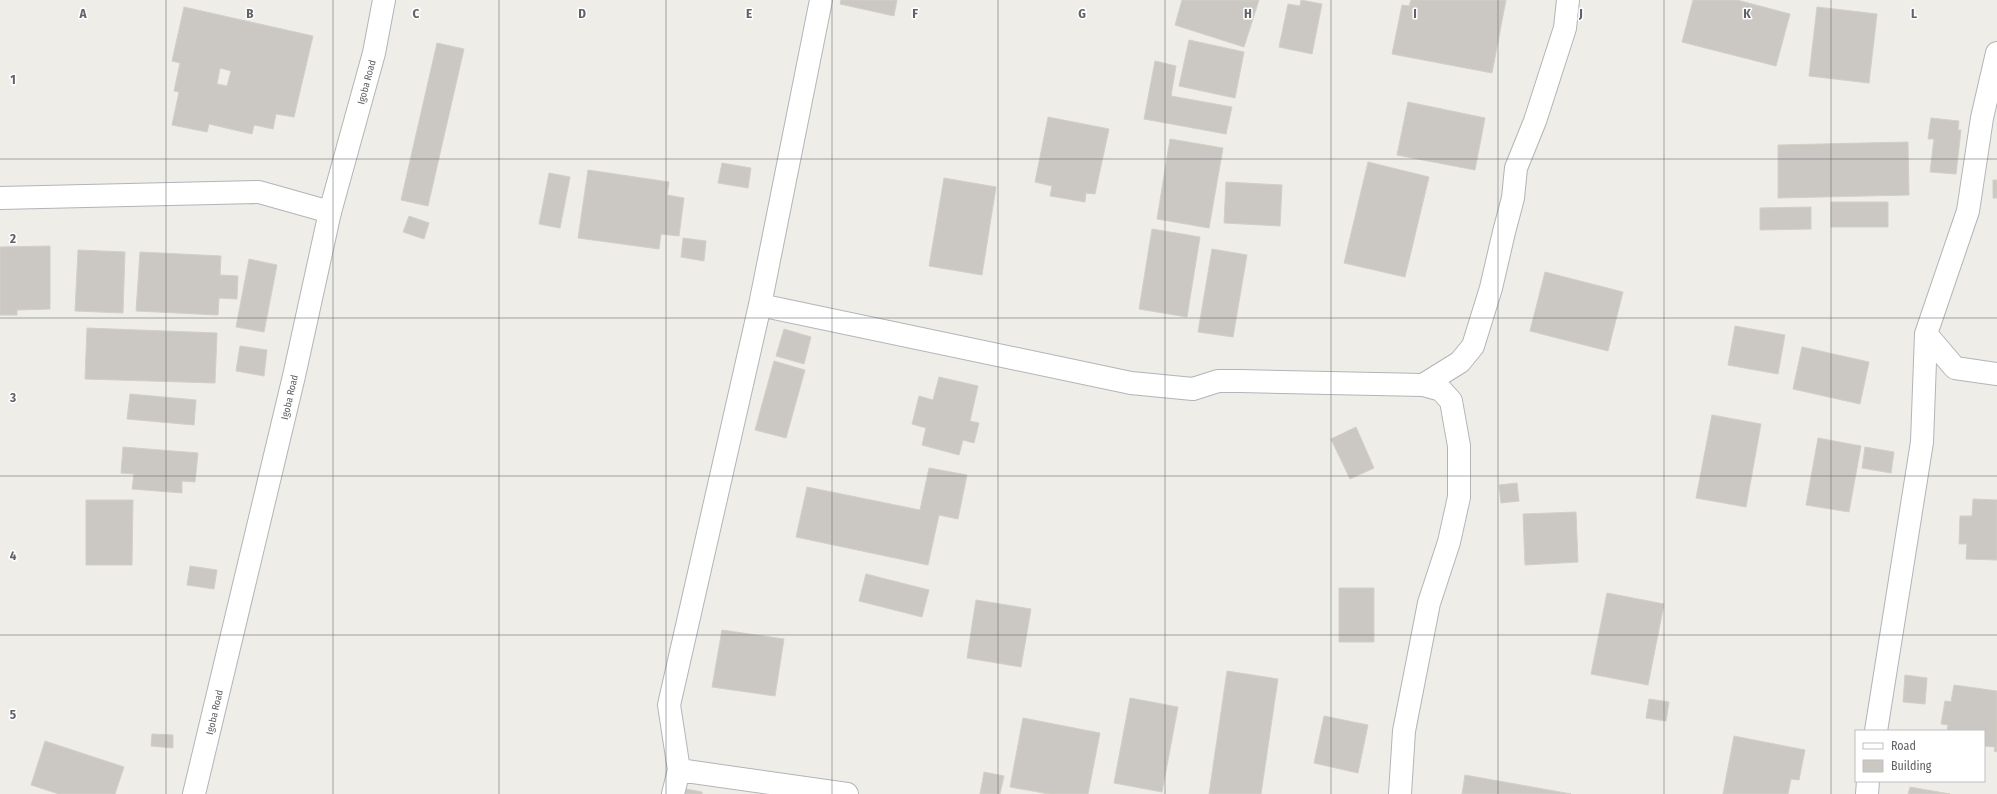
<svg xmlns="http://www.w3.org/2000/svg" width="1997" height="794" font-family="'Fira Sans Condensed',sans-serif">
<style>
.building{fill:#cbc8c4;stroke:#d3cfc7;fill-rule:evenodd}
.lines{fill:none;stroke-linecap:round;stroke-linejoin:round}
.minor-casing{stroke:#b2b4b8;stroke-width:24}
.tertiary-casing{stroke:#b2b4b8;stroke-width:24}
.minor{stroke:#fff;stroke-width:22}
.tertiary{stroke:#fff;stroke-width:22}
.grid{fill:none;stroke:#5f6266;stroke-width:1;stroke-opacity:0.55}
.labels{text-anchor:middle;stroke-width:3;stroke-linejoin:round;paint-order:stroke}
.street-label{font-size:10px;fill:#5f6266;stroke:#fff}
.grid-label{font-size:13px;text-anchor:middle;font-weight:bold;fill:#5f6266;stroke:#fff;stroke-width:3;stroke-linejoin:round;paint-order:stroke}
</style>
<rect width="100%" height="100%" fill="#efede8"/>
<path class="building" d="M841,0h56l-3,16 -54,-12z
M1182,0h77l-15,47 -69,-22z
M1301,0l21,4 -10,50 -33,-7 9,-43 12,2z
M1411,0h95l-14,73 -100,-19 10,-49 7,1z
M1693,0h44l53,14 -14,52 -94,-24z
M184,7l129,29 -19,81 -18,-3 -3,15 -19,-4 -2,9 -43,-10 -2,8 -35,-7 7,-33 -5,-1 6,-28 -8,-2zM220,68l11,3 -4,15 -10,-2z
M1817,7l60,7 -8,69 -60,-7z
M1189,40l55,12 -9,46 -56,-12z
M437,43l27,6 -36,157 -27,-6z
M1155,61l21,5 -5,30 61,11 -6,27 -82,-15z
M1408,102l77,16 -10,52 -78,-15z
M1048,117l61,12 -14,65 -9,-1 -1,9 -35,-6 2,-10 -17,-4z
M1931,118l28,3 -1,9h3l-5,44 -26,-2 4,-33h-6z
M1170,139l53,9 -14,80 -52,-9z
M1908,142l1,53 -131,3v-53z
M1368,162l61,15 -24,100 -61,-14z
M722,163l29,5 -3,20 -30,-5z
M588,170l81,12 -2,13 17,3 -5,38 -18,-2 -2,15 -81,-11z
M549,173l21,4 -10,51 -21,-4z
M944,178l52,9 -14,88 -53,-9z
M1993,180h4v18h-4z
M1226,182l56,3 -2,41 -56,-3z
M1831,202h57v25h-57z
M1811,207v22l-51,1v-22z
M409,216l20,7 -5,16 -21,-7z
M1152,229l48,8 -13,80 -48,-8z
M683,238l23,3 -2,20 -23,-4z
M50,246v63l-33,1v5h-17v-68z
M1212,249l35,6 -14,82 -35,-5z
M78,250l47,2 -2,61 -48,-2z
M140,252l81,4 -1,19 18,1 -1,23 -18,-1 -1,17 -82,-4z
M249,259l28,6 -13,67 -28,-5z
M1545,272l78,20 -15,59 -78,-20z
M1735,326l50,9 -7,39 -50,-9z
M87,328l130,5 -2,50 -130,-4z
M784,329l27,8 -7,27 -28,-8z
M240,346l27,4 -3,26 -28,-5z
M1802,347l67,15 -9,42 -67,-15z
M774,361l31,9 -19,68 -31,-8z
M939,377l39,9 -8,35 9,2 -5,20 -11,-3 -4,15 -37,-10 4,-17 -14,-4 7,-28 14,4z
M130,394l66,6 -2,25 -67,-6z
M1712,415l49,9 -15,83 -50,-9z
M1356,427l18,41 -24,11 -19,-40z
M1818,438l43,8 -12,66 -43,-7z
M123,447l75,6 -3,29 -13,-1v12l-50,-4 2,-15 -13,-1z
M1865,447l29,5 -3,21 -29,-5z
M929,468l38,7 -9,44 -19,-4 -11,50 -132,-28 11,-50 113,23z
M1517,483l2,18 -18,2 -2,-18z
M1973,499l24,1v60l-31,-1 1,-15h-8l1,-28h12z
M86,500h47l-1,65h-46z
M1576,512l2,50 -53,3 -2,-51z
M190,566l27,4 -3,19 -27,-4z
M866,574l63,16 -7,27 -63,-16z
M1339,588h35v54h-35z
M1607,593l57,11 -16,81 -57,-11z
M976,600l55,9 -10,58 -54,-9z
M722,630l62,9 -9,57 -63,-9z
M1227,671l51,8 -17,115h-52z
M1905,675l22,3 -2,26 -22,-2z
M1954,685l43,6v61l-3,-1 1,-4 -11,-1v-15h-37l1,-6 -7,-1 4,-23 6,1z
M1130,698l48,9 -16,85 -48,-9z
M1649,699l20,3 -3,19 -20,-3z
M1324,716l44,9 -10,48 -44,-10z
M1023,718l77,15 -12,61h-39l-39,-7z
M152,734l21,1v13l-22,-2z
M1734,736l71,14 -6,30 -8,-1 -3,15h-65z
M45,741l79,26 -9,27h-56l-28,-9z
M984,772l20,4 -4,18h-20z
M1465,775l106,19h-109z
M1910,787l40,7h-42z
M686,789l16,3v2h-17z"/>
<g class="lines">
<g class="minor-casing">
<path id="minor" d="M0,198l259,-6 71,20
M760,305l371,78 62,6 25,-8h22l183,4 18,5 10,11 8,45v51l-10,45 -20,61 -25,128 -4,63
M1926,334l29,34 42,6
M1423,385l37,-23 13,-16 18,-58 13,-56 9,-34 3,-30 19,-47 30,-93 3,-28
M1876,731l46,-289 4,-108 42,-123 14,-93 15,-65
M679,770l168,24
M673,794l6,-24 -10,-65 91,-400 61,-305
M1867,794l1,-13"/>
</g>
<g class="tertiary-casing">
<path id="tertiary" d="M194,794l100,-418 36,-164 44,-159 10,-53"/>
</g>
<use href="#minor" class="minor"/>
<use href="#tertiary" class="tertiary"/>
</g>
<path class="grid" d="M166,0v794M333,0v794M499,0v794M666,0v794M832,0v794M998,0v794M1165,0v794M1331,0v794M1498,0v794M1664,0v794M1831,0v794M0,159h1997M0,318h1997M0,476h1997M0,635h1997"/>
<g class="labels">
<g class="street-label">
<text transform="translate(366 82) rotate(-75)" y="4">Igoba Road</text>
<text transform="translate(289 397) rotate(-77)" y="4">Igoba Road</text>
<text transform="translate(214 712) rotate(-77)" y="4">Igoba Road</text>
</g>
</g>
<g class="grid-label">
<text x="83" y="18">A</text>
<text x="250" y="18">B</text>
<text x="416" y="18">C</text>
<text x="582" y="18">D</text>
<text x="749" y="18">E</text>
<text x="915" y="18">F</text>
<text x="1082" y="18">G</text>
<text x="1248" y="18">H</text>
<text x="1415" y="18">I</text>
<text x="1581" y="18">J</text>
<text x="1747" y="18">K</text>
<text x="1914" y="18">L</text>
<text x="13" y="84">1</text>
<text x="13" y="243">2</text>
<text x="13" y="402">3</text>
<text x="13" y="560">4</text>
<text x="13" y="719">5</text>
</g>
<rect x="1855" y="730" width="130" height="52" fill="#ffffff" stroke="#bfc0c2"/>
<rect x="1863" y="743" width="20" height="6" fill="#ffffff" stroke="#bfc0c2"/>
<text x="1891" y="750" font-size="12" fill="#5f6266">Road</text>
<rect x="1863" y="760" width="20" height="12" fill="#cbc8c4" stroke="#bfc0c2"/>
<text x="1891" y="770" font-size="12" fill="#5f6266">Building</text>
</svg>
